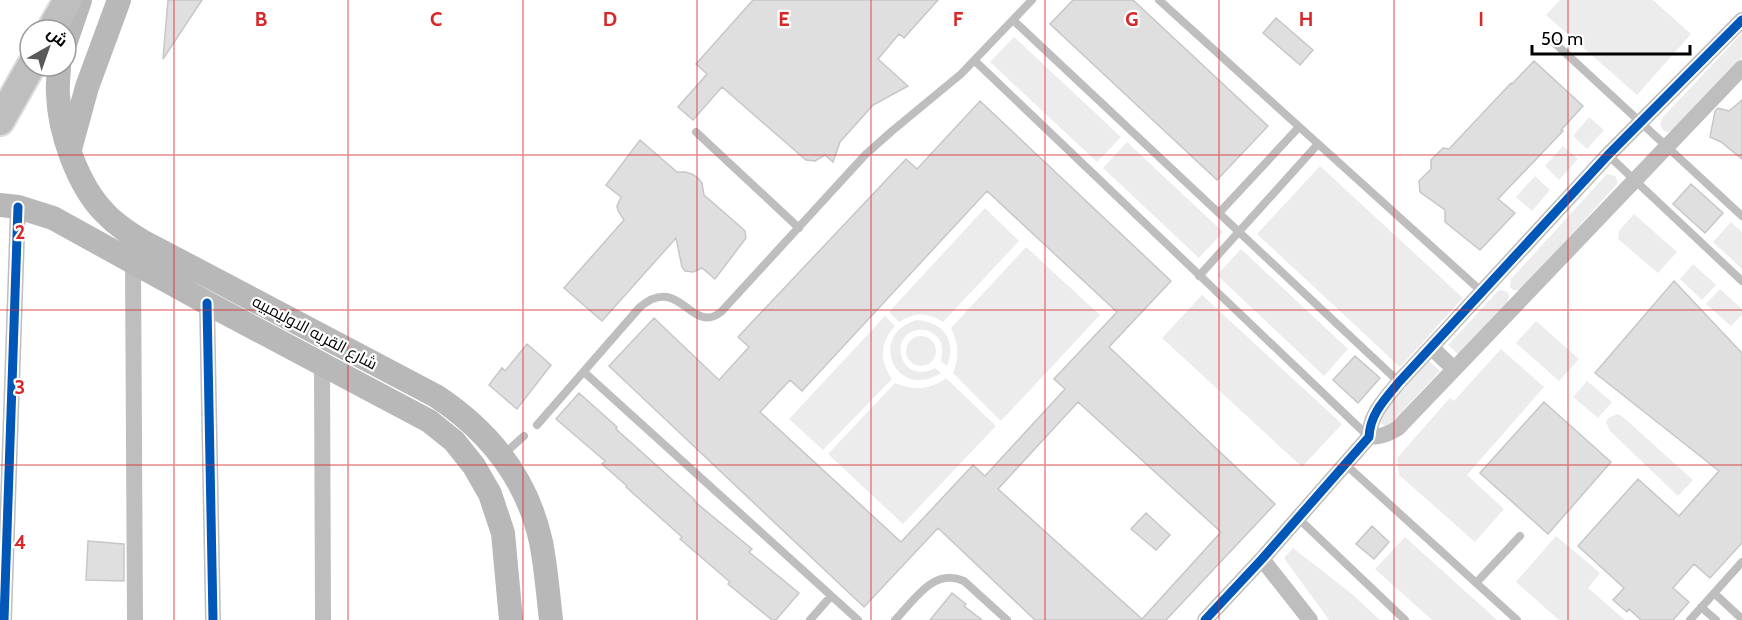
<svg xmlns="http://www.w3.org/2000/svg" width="1742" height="620" font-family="Cabin,Cairo,sans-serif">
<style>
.green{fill:#ececec}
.building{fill:#dfdfdf;stroke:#c7c7c7;stroke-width:1.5;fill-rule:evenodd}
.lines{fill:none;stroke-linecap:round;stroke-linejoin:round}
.trunk-casing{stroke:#dbdbdb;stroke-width:32}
.service{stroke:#bebebe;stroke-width:8}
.minor{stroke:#bebebe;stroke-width:16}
.secondary{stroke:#b8b8b8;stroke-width:24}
.trunk{stroke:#bebebe;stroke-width:28}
.cycleway-casing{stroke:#fff;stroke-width:13}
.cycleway{stroke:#0057b8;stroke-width:9}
.grid{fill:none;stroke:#d62828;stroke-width:1.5;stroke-opacity:0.55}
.labels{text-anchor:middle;stroke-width:4.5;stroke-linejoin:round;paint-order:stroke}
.street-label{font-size:16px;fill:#000;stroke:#fff}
.grid-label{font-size:20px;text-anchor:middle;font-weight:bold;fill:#d62828;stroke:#fff;stroke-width:4.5;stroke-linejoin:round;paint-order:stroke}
</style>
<rect width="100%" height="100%" fill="#fff"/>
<path class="green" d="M1560,0h93l38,34 -54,61 -91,-80z
M1742,33v25l-67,71 -7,3 -4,-1 -4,-7 3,-7z
M1014,37l107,100 -24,25 -107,-100z
M1589,117l15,13 -17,19 -14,-13z
M1127,142l96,90 -24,26 -96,-90z
M1563,146l15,13 -19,21 -14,-14z
M1320,166l143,132 -63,69 -143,-133z
M1607,174l8,2 2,4v4l-96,106h-8l-3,-3 1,-8z
M1535,176l15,14 -18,21 -16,-14z
M985,208l34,33 -76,81c-15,-10 -29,-10 -44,0l-10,-10z
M1634,214l43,38 -19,21 -40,-34 1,-8z
M1731,222l11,10v37l-29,-27z
M1026,247l74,68 -99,106 -48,-48c6,-16 6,-29 -2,-45z
M1241,249l107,100 -24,27 -107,-101z
M1693,264l23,21 -14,15 -22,-21z
M1720,289l22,20v6l-11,11 -25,-22z
M1501,290l7,2 1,4 -2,7 -48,52 -11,-10 50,-54z
M1202,295l140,129 -40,43 -140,-129z
M885,316l10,10c-15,16 -16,35 -3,53l-69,71 -34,-31z
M917,320c27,2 40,21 30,46l-6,-5c2,-10 2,-20 -6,-26 -5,-5 -11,-6 -18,-5 -30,6 -16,56 18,38l6,5c-45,29 -75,-39 -24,-53z
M1536,321l43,38 -20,22 -43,-38z
M906 351a15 15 0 1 1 30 0a15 15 0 1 1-30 0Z
M1501,349l43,38 -77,88 37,34 -29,33 -76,-67 -2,-17 53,-60 4,3z
M1429,361l11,10 -49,52 -6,3 -5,-4 2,-8z
M946,378l50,48 -93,98 -75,-70 67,-71c18,8 35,7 51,-5z
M1587,381l25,21 -14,16 -25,-21z
M1617,414l5,2 71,64 -15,16 -68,-65 -4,-9 2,-4z
M1556,536l44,37 -12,15 37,32h-66l-43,-38z
M1405,537l92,83h-65l-57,-51z
M1293,548l59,46 28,26h-51l-45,-62z"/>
<path class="building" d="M168,0h34l-39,59z
M753,0h185l-34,38 -5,-4 -21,25 30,27 -35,19 -33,37 -7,20 -8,-7 -10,6 -9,-1 -84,-73 -29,33 -15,-13 29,-33 -11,-10z
M1073,0h60l135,126 -51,54 -167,-156z
M1276,18l37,32 -13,15 -37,-32z
M1534,61l49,45 -22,24 2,1 -65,68 17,14 -35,37 -35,-28v-12l-25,-18 -1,-11 12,-12v-9l12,-12 6,1 62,-66 1,1z
M1742,100v59l-21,-17 -11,-5 5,-26 3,-3 11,3z
M980,101l191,180 -62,66 166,157 -109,116h-131l-97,-92 -74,79 -255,-241 45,-48 65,62 30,-33 -11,-10 168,-178 11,10zM987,191l130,121 -63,67 11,10 -80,87 -12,-11 -72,77 -141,-130 30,-32 12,11zM1078,402l143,130 -79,87 -144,-130z
M640,140l37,32h8l7,2 6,4 4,5 2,12 39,34 2,2 1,7 -31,41 -13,-11 -9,4 -8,-1 -3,-4 -6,-29 -74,83 -38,-33 60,-68 -6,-9 -1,-5 4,-9 -15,-12z
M1691,184l32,29 -18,20 -32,-29z
M1674,281l68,72v190l-32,35 -16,-14 -21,24 16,14 -16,18h-32l-12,-11 -2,3 -14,-12 11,-12 -46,-42 60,-67 41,37 40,-45 -124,-98z
M527,344l24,21 -34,44 -28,-24 13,-17 3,3z
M1355,356l25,22 -22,25 -25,-23z
M579,393l38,34 -1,2 79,71 -1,1 58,48 -3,3 50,41 -23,27h-4l-44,-36 2,-2 -50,-43 2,-2 -56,-50 1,-1 -25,-22 3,-3 -49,-42z
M1544,402l67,60 -63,72 -68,-61z
M1146,513l24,22 -14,15 -25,-21z
M1372,526l17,16 -15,17 -18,-15z
M88,541l36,3v37l-38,-1z
M952,593l14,11 -2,2 18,14h-52z"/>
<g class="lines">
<g class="trunk-casing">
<path id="trunk" d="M51,30l17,-30
M0,121l31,-55"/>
</g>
<path class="service" d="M1159,0l322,291
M1013,20l386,362
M1546,35l196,181
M975,61l394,376
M696,132l103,96
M1608,155l134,126
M1219,213l80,-86
M1199,276l119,-132
M584,372l274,248
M537,425l103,-118c40,-34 51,29 81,5l144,-157 27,-24 69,-57 71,-74
M504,454l20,-18
M1345,464l172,156
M1298,518l107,102
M1476,583l44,-47
M1714,593l28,26
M1701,607l15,13
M810,620l21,-24
M895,620c19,-19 38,-53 69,-39l43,39
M1690,620l52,-58"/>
<path class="minor" d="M133,261l2,359
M207,303l6,317
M1431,347l23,22
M322,364l1,256
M1369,437c12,0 19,-3 29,-9l344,-360
M1262,559l48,61
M4,620l14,-413
M1205,620l57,-61 107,-122c1,-23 16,-38 30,-55l209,-227 134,-135"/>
<path class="secondary" d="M66,41l14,-41
M59,66c0,9 -2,19 -1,28 1,38 20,92 47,119 11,12 24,20 37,28l294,155c53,35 91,82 105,146 5,25 7,52 10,78
M70,149l17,-62 32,-87
M0,205l18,2 35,11 154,85 222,118 25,20 20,25 16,28 13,39 8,87"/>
<use href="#trunk" class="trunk"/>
<g class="cycleway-casing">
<path id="cycleway" d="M207,303l6,317
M4,620l14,-413
M1205,620l57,-61 107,-122c1,-23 16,-38 30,-55l209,-227 134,-135"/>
</g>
<use href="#cycleway" class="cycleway"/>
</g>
<path class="grid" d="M174,0v620M348,0v620M523,0v620M697,0v620M871,0v620M1045,0v620M1219,0v620M1394,0v620M1568,0v620M0,155h1742M0,310h1742M0,465h1742"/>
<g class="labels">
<g class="street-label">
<text transform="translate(315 332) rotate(28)" y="6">شارع القريه الاوليمبيه</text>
</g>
</g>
<g class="grid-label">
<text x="261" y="26">B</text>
<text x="436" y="26">C</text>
<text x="610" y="26">D</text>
<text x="784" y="26">E</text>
<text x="958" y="26">F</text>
<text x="1132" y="26">G</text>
<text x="1306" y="26">H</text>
<text x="1481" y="26">I</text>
<text x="20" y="239">2</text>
<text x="20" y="394">3</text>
<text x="20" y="549">4</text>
</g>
<g transform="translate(48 48) rotate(40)"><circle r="28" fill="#ffffff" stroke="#999999" stroke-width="1.5"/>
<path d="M0-4.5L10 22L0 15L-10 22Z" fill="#595959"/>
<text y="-9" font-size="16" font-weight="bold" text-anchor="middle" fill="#000000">ش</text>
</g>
<path d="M1532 45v9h158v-9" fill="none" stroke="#000000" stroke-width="3"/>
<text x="1541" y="45" font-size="18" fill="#000000" stroke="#ffffff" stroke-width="4.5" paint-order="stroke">50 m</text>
</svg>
